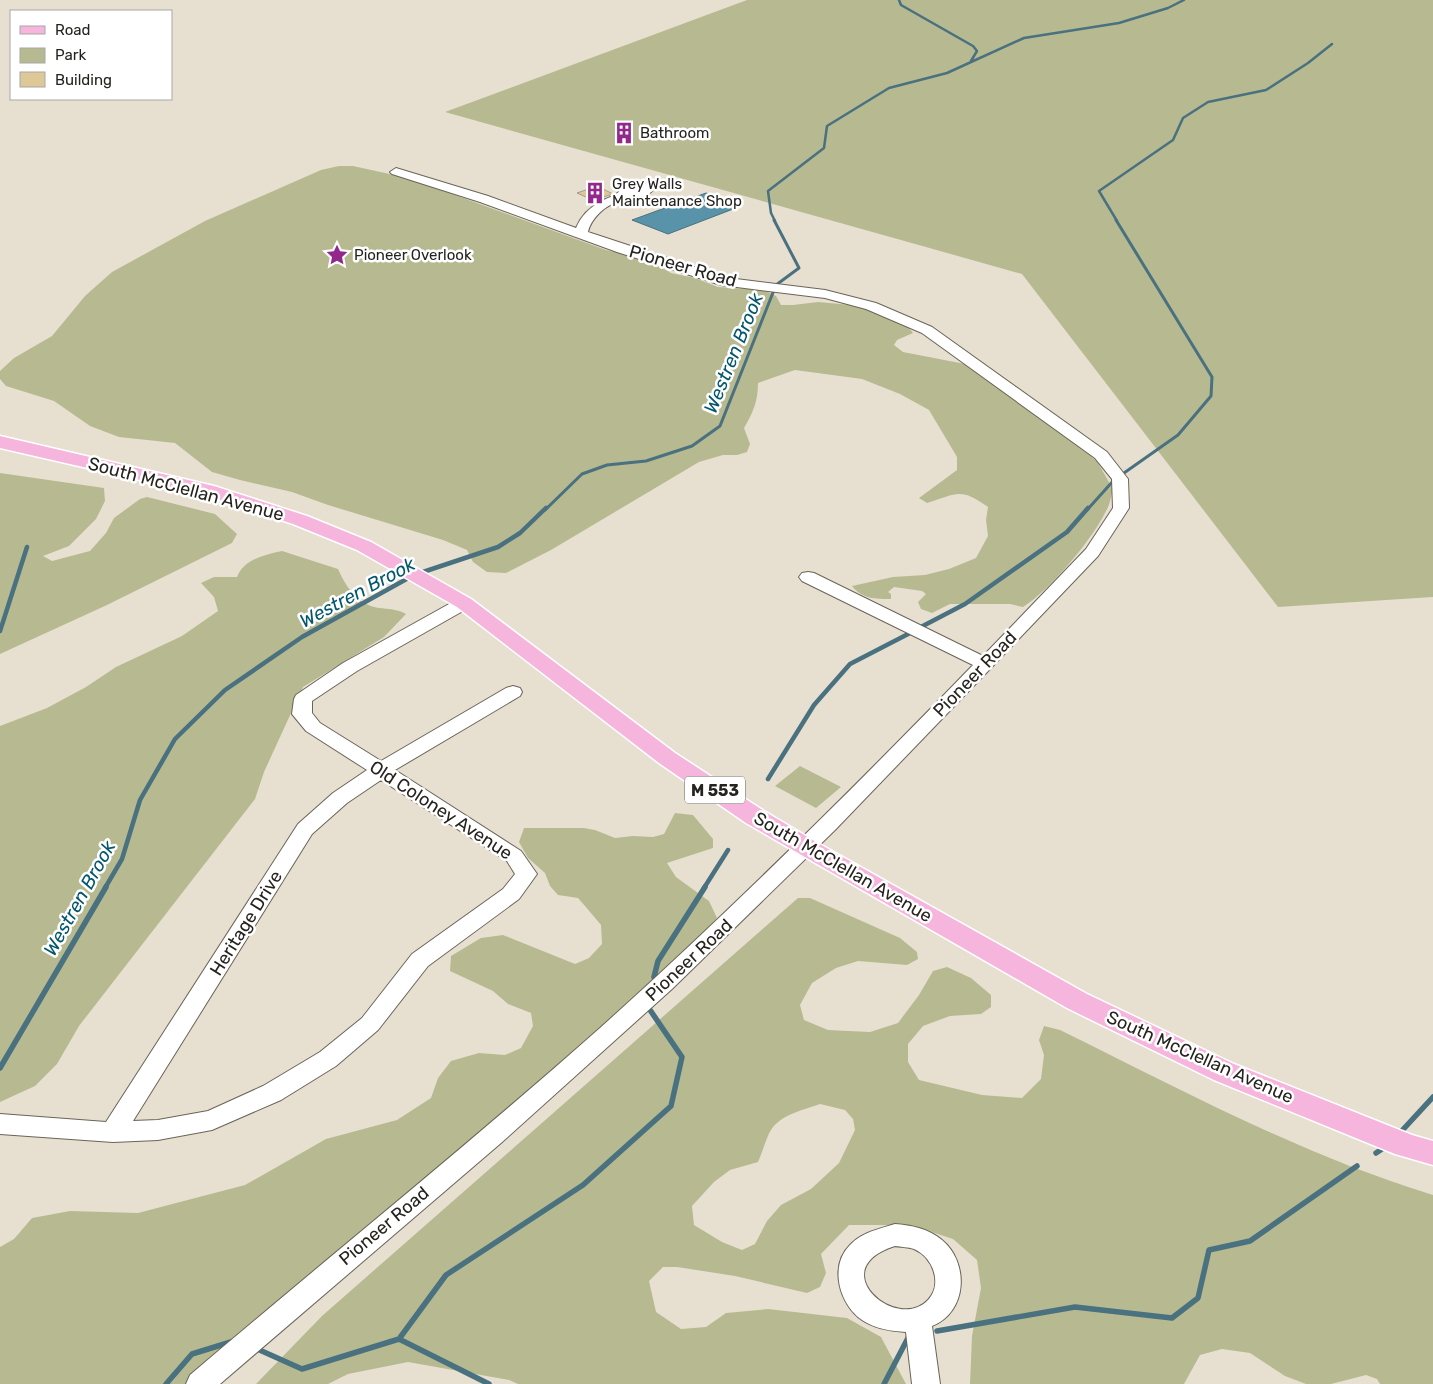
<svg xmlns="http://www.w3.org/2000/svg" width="1433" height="1384" font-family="Rubik,sans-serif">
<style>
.green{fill:#b7ba91;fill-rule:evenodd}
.water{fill:#5993a9;stroke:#49717f}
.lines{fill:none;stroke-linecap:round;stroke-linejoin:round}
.stream-far3{stroke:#49717f;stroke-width:2.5}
.stream-far2{stroke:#49717f;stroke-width:3}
.stream-far1{stroke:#49717f;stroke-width:4.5}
.stream{stroke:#49717f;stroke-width:5.5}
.building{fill:#dfc897;stroke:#a39c8f}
.minor-casing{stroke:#6a6458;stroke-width:2}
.major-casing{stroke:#fff;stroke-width:3}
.minor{fill:#fff;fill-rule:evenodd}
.major{fill:#f6b5dd;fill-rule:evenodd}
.labels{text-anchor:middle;stroke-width:5;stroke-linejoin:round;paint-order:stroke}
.far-poi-label{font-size:15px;fill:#25231e;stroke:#fff;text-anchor:start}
.shield{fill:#fff;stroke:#666562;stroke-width:1}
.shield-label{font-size:16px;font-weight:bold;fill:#25231e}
.street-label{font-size:18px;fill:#25231e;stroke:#fff}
.water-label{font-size:19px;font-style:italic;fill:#02576f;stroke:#fff}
</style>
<rect width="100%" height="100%" fill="#e7e0d1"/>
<path class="green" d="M747,0h686v597l-155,10 -256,-333 -577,-162z
M339,166h14l55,12 198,72 21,5 31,10 13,8 24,5 23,9 46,3 12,6 5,9h12l25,-3 44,4 46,21 5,6 -16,7 -3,5 9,7 62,12 110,76 23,23 15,26c-2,7 -3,16 -7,22 -14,29 -56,79 -83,96l-13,-3h-60l-18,9 -11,-4 -3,-7 8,-8 -4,-3 -28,-4 -6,5 3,2v5c-15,0 -29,0 -39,-13l41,-9 32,-2 24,-6 27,-11 12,-22 -2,-16 2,-13c-28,-20 -31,-13 -61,-4l-8,-5 38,-28v-13l-28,-47 -29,-16 -38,-15 -67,-9 -37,13c0,18 -5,30 -14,45l6,16 -3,8 -10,3h-14l-24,7 -148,88 -45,23 -19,-1 -14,-10 -6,-12 -24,-10 -115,-35 -36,-13 -52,-12 -28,-8 -37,-29 -56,-6 -29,-11 -36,-25 -48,-15 -6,-7v-8l14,-13 38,-22 33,-40 27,-24 93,-51 116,-51z
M0,473l104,15 1,13 -9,18 -27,27 -26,10 9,5 38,-10 16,-18 8,-15 26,-19 7,-2 68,17 22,20 -5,9 -125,62 -107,49z
M282,551l56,18c8,18 20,36 41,39 10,1 18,1 27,6l-22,23 -81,50 -39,85 -9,27 -176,227 -22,38 -22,22 -35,16v-376l47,-18 39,-21 30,-20 66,-31 36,-25 -4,-14 -13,-14 13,-6h23c7,-18 27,-22 45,-26z
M800,766l41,21 -25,21 -41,-22z
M675,813l18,2 20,24v9l-46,15 9,14 33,24 8,17 -41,45 -487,421h-189v-137l14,-8 18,-21 38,-7 68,2 107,-28 81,-46 71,-19 34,-22 7,-20 13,-17 28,-8 26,2 16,-7 12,-22 -2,-13 -23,-9 -15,-13 -43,-20 1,-15 30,-18 22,-3 72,29 14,-6 13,-14 -1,-19 -16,-19 -7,-8 -20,-3 -8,-9 -5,-13 -17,-15 -9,-16 5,-14h60l11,2 20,8 18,-2 20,1 11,-3z
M798,898h12l90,40 17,14 1,7 -11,6 -49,-4 -22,7 -24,15 -12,22 4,15 24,10 42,2 28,-9 21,-28 14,-24 14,-4 24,11 20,17v12l-10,7 -31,2 -27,10 -15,18v18l11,18 63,15 40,3 19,-19 3,-24 -5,-15 5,-14 16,4c122,60 242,125 373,165v189h-53l-3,-5 -11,-4 -35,9h-25l-21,-8 -35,-23 -28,-4 -22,6 -16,29h-214l2,-48 9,-48 -4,-28 -24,-21 -43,-14h-61l-28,29 5,19 -6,14 -13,6 -72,-17 -58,-9h-14l-14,14 7,31 25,17 25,-2 20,-14 42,-4 79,9 34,19 25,47h-388l-9,-4 -101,-18 -60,12 -20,10h-72l66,-68zM820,1104l25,6 8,9 2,11 -16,33 -28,26 -30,16 -14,16 -12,23 -13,6 -20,-8 -28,-17 -2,-19 22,-24 16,-12 28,-8c4,-9 6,-17 10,-26 8,-21 33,-25 52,-32z"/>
<path class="water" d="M706,193l35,13 -73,28 -36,-14z"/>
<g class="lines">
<path class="stream-far3" d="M899,0l2,5 72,41 4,5 -6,10
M775,221l-4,-8 -3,-22 56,-43 3,-22 62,-38 58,-15 77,-35 95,-15 49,-15 16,-8
M1117,221l-18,-30 74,-51 10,-22 25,-16 58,-12 42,-27 24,-19"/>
<path class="stream-far2" d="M545,510l37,-36 25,-9 39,-4 46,-15 28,-20 56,-141 23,-17 -25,-48
M1087,510l27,-30 64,-45 33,-39 1,-19 -96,-157"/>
<path class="stream-far1" d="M420,573l78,-26 22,-14 26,-25
M919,628l46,-24 102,-72 21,-24
M0,631l27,-84
M768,779l46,-74 36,-41 62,-32
M105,888l17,-29 18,-59 35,-61 50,-49 77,-53 110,-61
M704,888l24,-38"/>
<path class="stream" d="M654,977l4,-16 47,-74
M0,1068l106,-181
M1398,1135l35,-38
M1376,1153l9,-6
M937,1331l138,-24 97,11 26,-20 11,-48 41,-9 107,-75
M399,1339l47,-64 137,-90 88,-79 11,-49 -34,-50
M255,1348l47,21 97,-30 90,45
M166,1384l26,-30 42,-13
M884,1384l25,-48"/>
</g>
<path class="building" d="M597,186l16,8 -20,6 -16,-7z"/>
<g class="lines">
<g class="minor-casing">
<path id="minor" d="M396,168l92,28 88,32c5,-12 14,-21 26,-27 6,-4 14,-4 18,-11l31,-8 4,1 2,3c-10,13 -21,13 -35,15 -15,2 -31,17 -34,31l140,46 97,12 51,13 56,24 175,125 21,27 1,29 -31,48 -107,112 -156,162 -163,159 -171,154 -281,241h-34l4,-9c136,-116 276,-228 410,-347 129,-116 252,-238 373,-363l-171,-84 -3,-4 3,-4 6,-1 6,1 169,83 103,-107 27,-41 -1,-29 -17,-21 -173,-125 -56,-24 -41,-11 -104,-13 -104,-33 -137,-50 -88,-28 -2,-2z
M464,598l6,1 3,4 -3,4 -113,64 -45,30v12l8,10 61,38 125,-73 7,-2 7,2 2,4 -2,4 -125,74 126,81 16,23 -18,25 -91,67 -50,64 -42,36 -55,34 -69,30 -54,10 -45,2 -113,-8v-20l106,8 192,-298 35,-31 34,-23 -61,-39 -14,-17 2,-15 2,-4 47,-32 115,-64zM381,780l126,81 8,13 -12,15 -91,65 -50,64 -42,34 -57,34 -55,25 -50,9 -25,1 179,-287 35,-31z
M895,1224c16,1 34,5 47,16 27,22 26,72 -10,86l8,58h-28l-6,-52c-15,-1 -31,-3 -44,-12 -23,-16 -33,-54 -12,-75 12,-13 29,-16 45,-21zM895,1246c6,1 13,1 19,3 19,8 29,35 14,51 -31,33 -106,-31 -33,-54z"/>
</g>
<g class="major-casing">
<path id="major" d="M0,436l214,50 93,30 64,26 100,57 204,154 89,58 52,31 271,152 147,70 178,71 21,6v24l-38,-11 -181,-74 -147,-72 -321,-185 -87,-60 -202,-156 -100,-57 -64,-26 -92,-30 -201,-46z"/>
</g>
<use href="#minor" class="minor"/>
<use href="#major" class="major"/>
</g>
<defs>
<g id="building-bare" transform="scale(1.725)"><path d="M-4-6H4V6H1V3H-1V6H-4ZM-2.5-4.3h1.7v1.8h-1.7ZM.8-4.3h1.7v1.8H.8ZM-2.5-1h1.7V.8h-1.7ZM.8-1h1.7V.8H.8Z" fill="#92288c" stroke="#fff" stroke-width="2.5" paint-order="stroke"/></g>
<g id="sight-bare" transform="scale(1.725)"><path d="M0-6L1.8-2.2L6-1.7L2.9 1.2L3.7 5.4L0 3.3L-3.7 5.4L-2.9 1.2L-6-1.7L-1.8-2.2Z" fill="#92288c" stroke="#fff" stroke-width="2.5" paint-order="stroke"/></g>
</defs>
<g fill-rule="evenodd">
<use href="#building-bare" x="624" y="133"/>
<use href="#building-bare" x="595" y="193"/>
<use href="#sight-bare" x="337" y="255"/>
</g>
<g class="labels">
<g class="far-poi-label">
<text x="640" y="138">Bathroom</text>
<text x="612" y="189">Grey Walls<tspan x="612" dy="17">Maintenance Shop</tspan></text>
<text x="354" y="260">Pioneer Overlook</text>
</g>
<rect class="shield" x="685" y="776.5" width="60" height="27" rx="4"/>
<g class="shield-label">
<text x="715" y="796">M 553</text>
</g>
<g class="street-label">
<text transform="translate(683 266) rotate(16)" y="6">Pioneer Road</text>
<text transform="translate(186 489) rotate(15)" y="6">South McClellan Avenue</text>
<text transform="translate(975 674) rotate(-46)" y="6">Pioneer Road</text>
<text transform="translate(441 810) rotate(33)" y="6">Old Coloney Avenue</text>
<text transform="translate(843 867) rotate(30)" y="6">South McClellan Avenue</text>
<text transform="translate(246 923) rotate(-58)" y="6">Heritage Drive</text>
<text transform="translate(689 960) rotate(-43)" y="6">Pioneer Road</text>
<text transform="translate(1200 1057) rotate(24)" y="6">South McClellan Avenue</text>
<text transform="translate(384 1226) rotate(-40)" y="6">Pioneer Road</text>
</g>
<g class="water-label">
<text transform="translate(733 353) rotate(-68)" y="7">Westren Brook</text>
<text transform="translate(357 592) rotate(-28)" y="7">Westren Brook</text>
<text transform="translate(79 898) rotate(-61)" y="7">Westren Brook</text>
</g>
</g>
<rect x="10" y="10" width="162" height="90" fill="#ffffff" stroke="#a8a7a5"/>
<rect x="20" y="26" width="25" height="8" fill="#f6b5dd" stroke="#a8a7a5"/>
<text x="55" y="35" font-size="15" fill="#25231e">Road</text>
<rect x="20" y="48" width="25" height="15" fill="#b7ba91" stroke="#a8a7a5"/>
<text x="55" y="60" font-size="15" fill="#25231e">Park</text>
<rect x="20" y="72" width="25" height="15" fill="#dfc897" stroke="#a8a7a5"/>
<text x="55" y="85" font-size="15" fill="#25231e">Building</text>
</svg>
